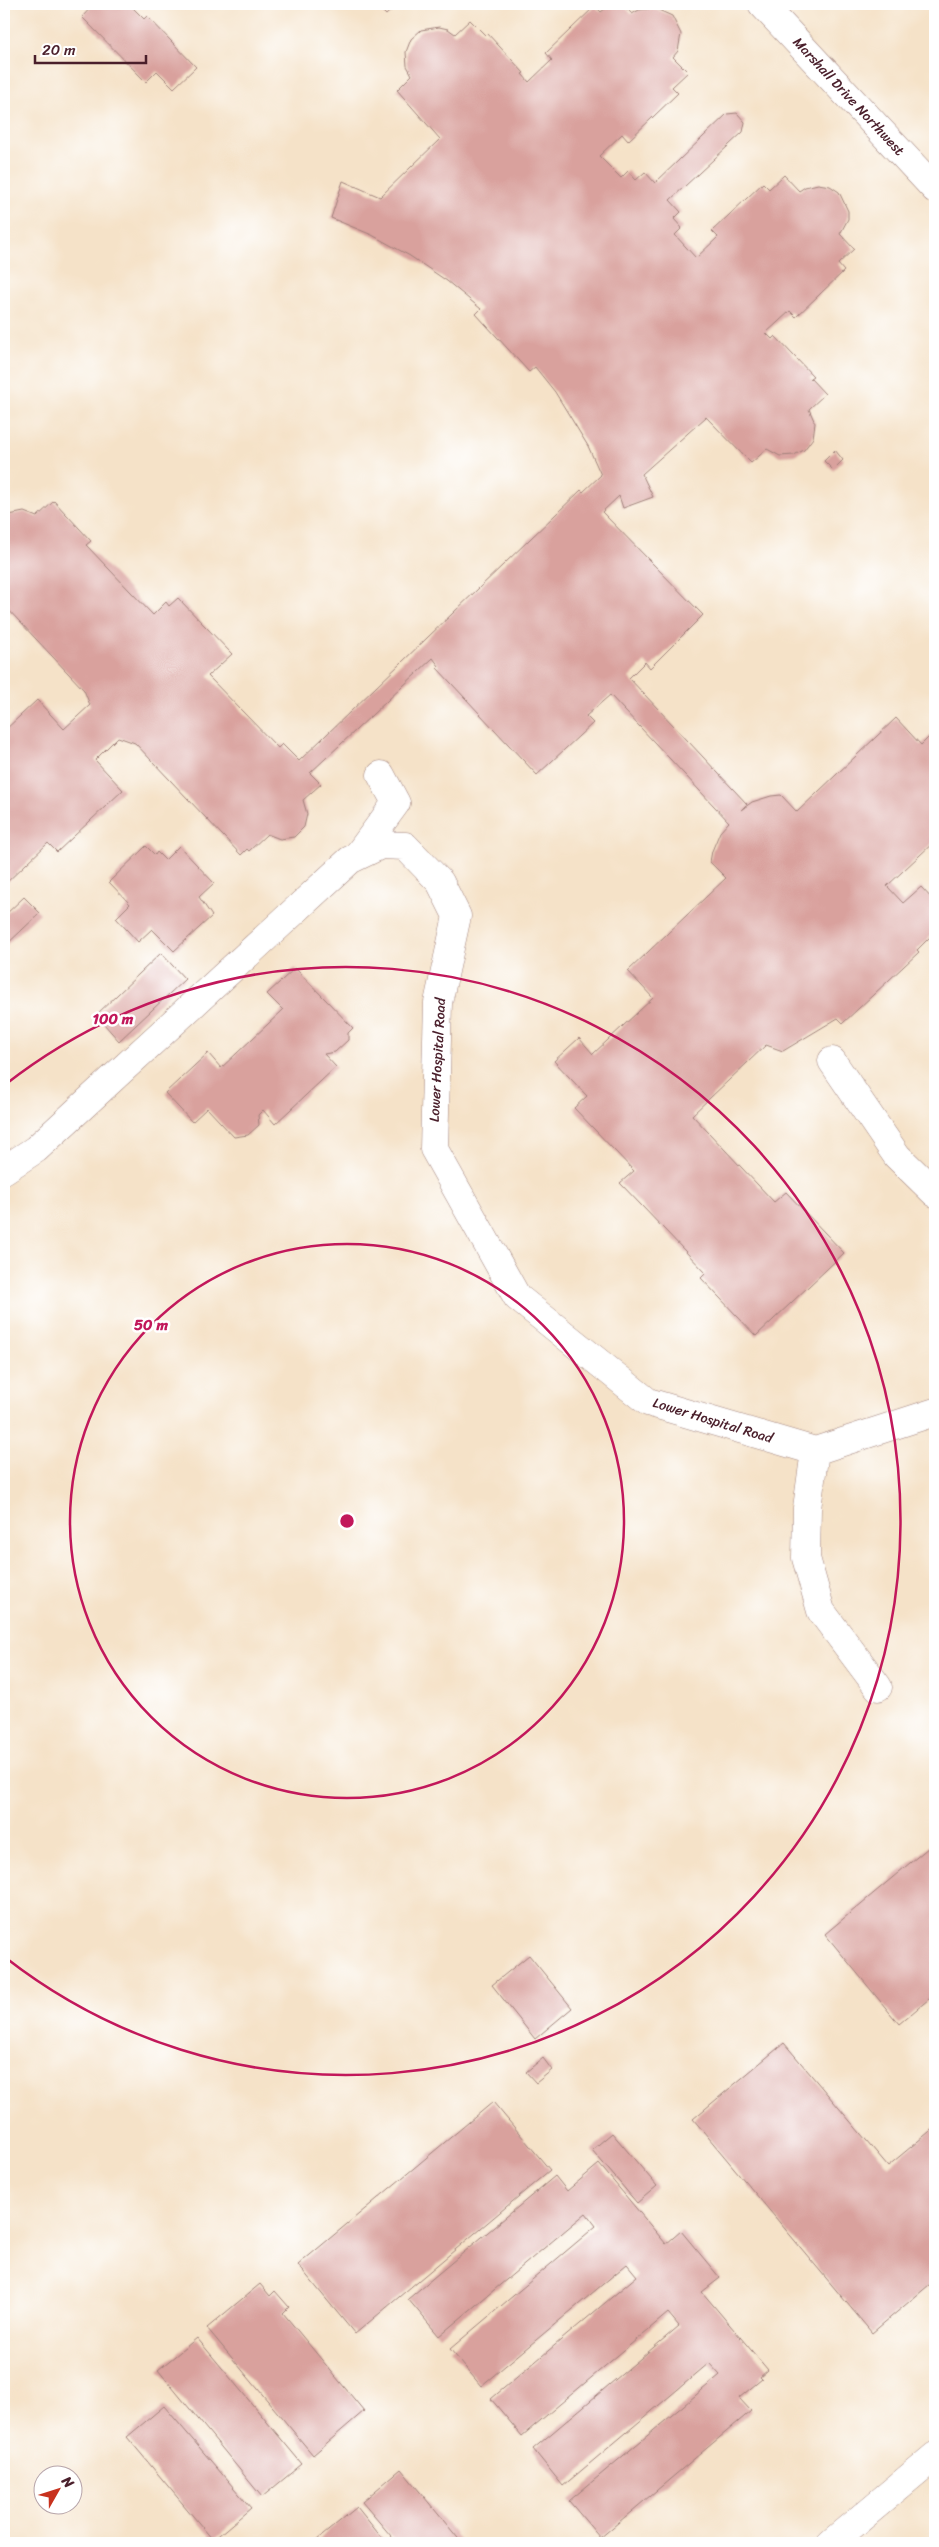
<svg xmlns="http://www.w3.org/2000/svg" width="939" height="2547" font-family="Sriracha,sans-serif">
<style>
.building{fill:#d9a19d}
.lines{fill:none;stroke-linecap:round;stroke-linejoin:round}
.minor-casing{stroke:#a0807a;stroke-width:29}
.minor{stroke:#fff;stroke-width:28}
.ring{fill:none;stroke:#c2185b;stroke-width:2.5}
.labels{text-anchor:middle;stroke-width:5;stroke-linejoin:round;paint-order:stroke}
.street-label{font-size:14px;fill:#4a1f2b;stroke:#fff}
.centre{fill:#c2185b;stroke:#fff;stroke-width:2.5}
.ring-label{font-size:15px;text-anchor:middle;font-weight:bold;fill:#c2185b;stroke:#fff;stroke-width:5;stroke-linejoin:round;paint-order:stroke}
</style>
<rect width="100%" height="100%" fill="#fff"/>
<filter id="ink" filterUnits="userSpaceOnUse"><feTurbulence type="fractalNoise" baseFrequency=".02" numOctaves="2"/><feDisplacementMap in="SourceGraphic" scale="10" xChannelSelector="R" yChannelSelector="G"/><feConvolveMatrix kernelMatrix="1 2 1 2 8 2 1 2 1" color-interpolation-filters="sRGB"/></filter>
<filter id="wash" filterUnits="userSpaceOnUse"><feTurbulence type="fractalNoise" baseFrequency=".0096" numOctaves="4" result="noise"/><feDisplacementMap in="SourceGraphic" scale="20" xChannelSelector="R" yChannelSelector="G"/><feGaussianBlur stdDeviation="1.12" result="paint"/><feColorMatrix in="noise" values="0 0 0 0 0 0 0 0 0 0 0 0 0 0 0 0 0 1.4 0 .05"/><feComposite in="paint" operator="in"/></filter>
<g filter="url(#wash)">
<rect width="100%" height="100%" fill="#f5e2c8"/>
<g id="blocks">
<path class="building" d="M94,4h35l15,15 3,-3 49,51 -22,21 -17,-17 -11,11 -64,-65z
M375,4h23l-12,11z
M611,4h11l10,10 7,-4 15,-2 18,8 9,18 -3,17 -5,6 15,15 -16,15 6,6 -50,48 -6,-7 -23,22 22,22 7,-7 8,9 9,-8 10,11 72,-69 10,-1 8,9 -2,10 -73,68 11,12 -7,7 8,9 -7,7 21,23 22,-21 -6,-6 51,-48 6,6 15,-14 15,16 6,-4 13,-3 12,2 9,6 9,19v8l-8,15 14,15 -16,15 6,7 -48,46 -6,-6 -24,22 6,6 3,-3 38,40 -3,2 15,16 -16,15 6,14 -2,15 -9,12 -10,5 -14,1 -13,-7 -16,14 -45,-46 -64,57 11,23 -30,11 -4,-12 -17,16 101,103 -53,53 -5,-6 -16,16 118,126 -6,6 11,-8 19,-6 10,-1 16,17 99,-94 25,27 14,-14v110l-48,45 16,17 18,-16 14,15v30l-18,18 2,2 -76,71 -5,-5 -55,33 -17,-6 -74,70 82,87 12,-10 58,61 -88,83 -55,-58 5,-5 -86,-90 14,-12 -60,-63 13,-12 -33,-35 25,-23 14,16 60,-56 -25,-27 98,-93 -16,-16 2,-11 8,-19 9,-10 -119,-127 -24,21 7,7 -56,52 -100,-107 2,-2 -6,-8 -123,115 11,11 -18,16 4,14 -3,13 -10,10 -14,2 -13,-5 -18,17 -2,-2 -6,6 -106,-112 -17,-6 -23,23 28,30 -66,62 -9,-9 -44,42v-154l33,-31 27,29 26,-24 -6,-15 -80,-85v-86l5,-4 15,-3 13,5 17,-16 37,40 -5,4 67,70 13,-13 3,4 9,-8 54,56 -24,22 70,72 4,-4 17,17 282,-271 2,2 18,-17 -13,-29 -33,-54 -20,-25 -6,5 -53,-58 5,-5 -34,-28 -37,-25 -38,-21 -41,-17 12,-37 37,16 60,-58 -43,-49 15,-15 -5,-9 -1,-14 5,-13 10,-9 18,-3 9,2 7,5 15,-14 15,15 2,-2 37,40 -2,1 7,8 23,-22 -6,-7 49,-47 6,6z
M835,450l8,10 -10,10 -9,-9z
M146,846l9,9 2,-3 8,8 14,-14 35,37 -15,14 13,19 -38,35 -22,-22 -14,13 -22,-24 14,-14 -21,-22z
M24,897l16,16 -36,34v-31z
M161,953l24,26 -66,62 -23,-26z
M295,968l58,60 -5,5v7l-13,12 -11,2 12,13 -61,57 -12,-14 -5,5 1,10 -11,10 -14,2 -27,-29 -15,14 -27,-29 43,-40 13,15 62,-58 -16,-16z
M935,1842v152l-36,30 -74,-90z
M529,1955l43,53 -37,31 -43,-54z
M784,2043l104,123 47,-39v153l-63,53 -179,-214z
M543,2058l9,12 -16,13 -10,-11z
M493,2102l57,68 -195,164 -57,-69z
M612,2133l45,53 -20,17 -45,-53z
M599,2164l67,80 15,-13 39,47 -18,14 66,78 -8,7 2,2 -23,19 12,13 -151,127 -31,-37 151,-126 -11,-12 -146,123 -30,-37 146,-123 -11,-13 -146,123 -31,-37 146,-123 -10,-12 -146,122 -31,-37 146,-123 -10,-13 -147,123 -31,-37 147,-123 12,15z
M260,2284l10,12 5,-5 14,16 -6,6 81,98 -51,44 -106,-127z
M197,2338l105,126 -40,33 -104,-127z
M164,2406l87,102 -38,32 -86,-103z
M401,2469l61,74h-65l-35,-41z
M357,2507l29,36h-66l-3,-3z"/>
</g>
</g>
<g filter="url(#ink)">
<use href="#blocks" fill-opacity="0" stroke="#a0807a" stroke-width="1"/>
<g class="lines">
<g class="minor-casing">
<path id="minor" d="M762,4l173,185
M357,856l39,-53 -15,-28
M832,1061l65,95 38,37
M4,1170l32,-21 314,-289 31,-15 24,1 35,36 17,34 -19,87 -4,146 83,148 131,105 167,49 120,-39
M815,1451l-8,57 -1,50 15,53 57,76
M831,2543l104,-87"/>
</g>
<use href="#minor" class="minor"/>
</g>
</g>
<g class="ring">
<circle cx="347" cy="1521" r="277"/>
<path d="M6 1084A554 554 0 1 1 6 1958"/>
</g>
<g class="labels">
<g class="street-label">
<text transform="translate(849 96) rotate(47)" y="5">Marshall Drive Northwest</text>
<text transform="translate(437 1060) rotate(-87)" y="5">Lower Hospital Road</text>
<text transform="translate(713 1420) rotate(17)" y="5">Lower Hospital Road</text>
</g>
</g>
<circle cx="347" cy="1521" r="8" class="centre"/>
<g class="ring-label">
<text x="113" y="1024">100 m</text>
<text x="151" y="1330">50 m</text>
</g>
<rect width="939" height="2547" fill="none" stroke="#fff" stroke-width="20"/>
<g transform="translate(58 2490) rotate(51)"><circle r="24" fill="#ffffff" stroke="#b7a5aa"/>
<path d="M0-4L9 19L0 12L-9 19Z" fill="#c8321e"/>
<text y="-8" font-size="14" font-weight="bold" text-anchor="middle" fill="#4a1f2b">N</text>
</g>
<path d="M35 55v8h111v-8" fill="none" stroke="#4a1f2b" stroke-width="2.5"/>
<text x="42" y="55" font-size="15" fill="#4a1f2b" stroke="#ffffff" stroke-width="4" paint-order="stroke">20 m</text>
</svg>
